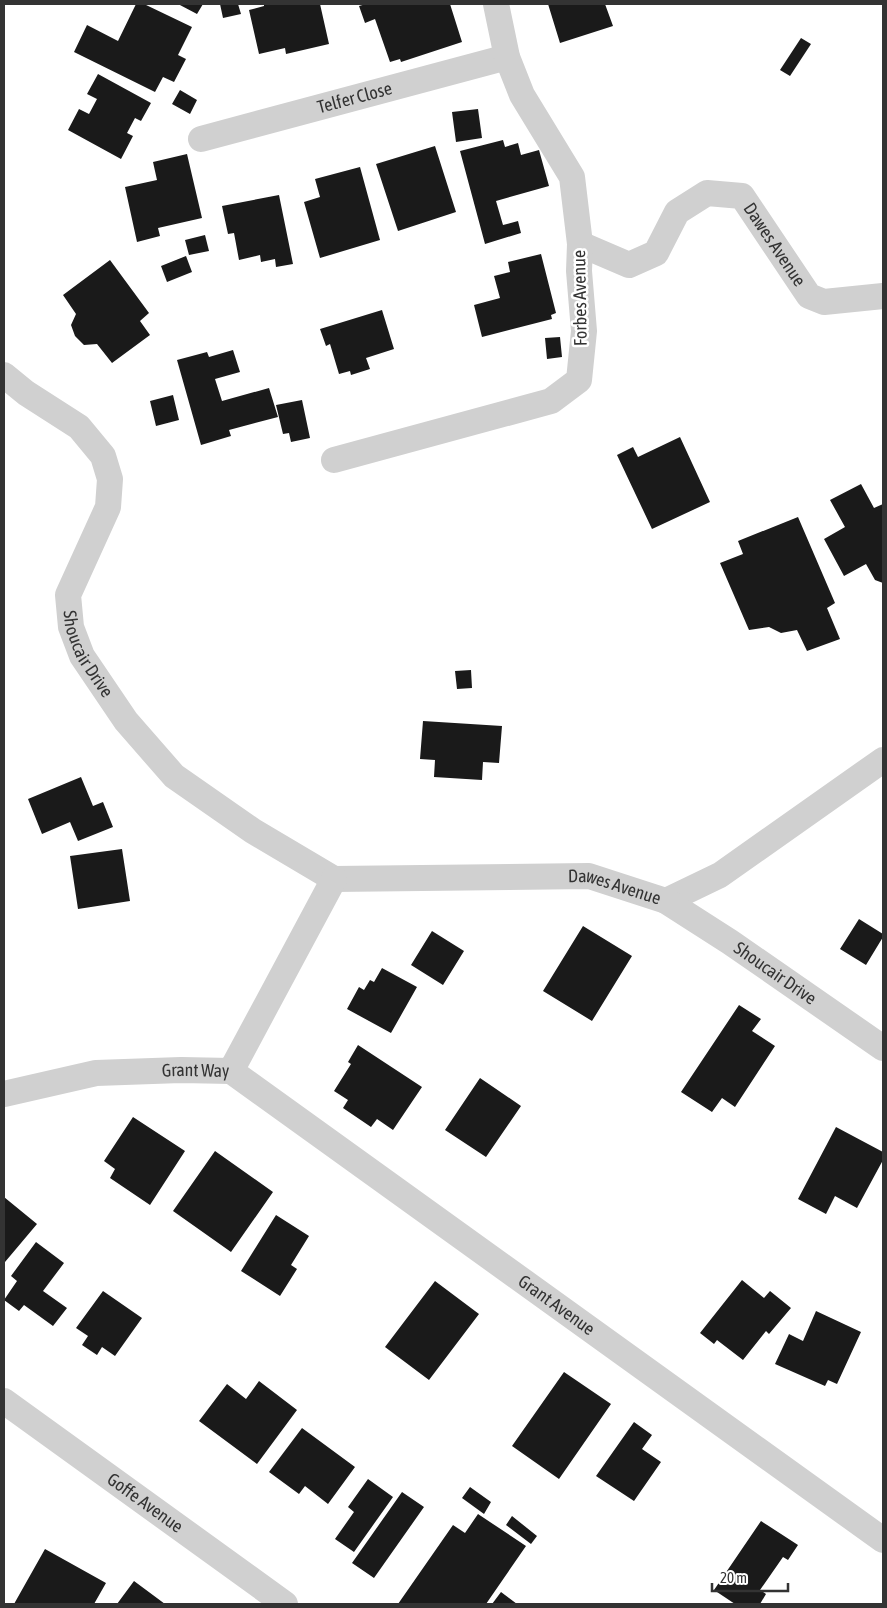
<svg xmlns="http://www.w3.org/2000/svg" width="887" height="1608" font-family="'Asap Condensed',sans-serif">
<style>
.building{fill:#1a1a1a}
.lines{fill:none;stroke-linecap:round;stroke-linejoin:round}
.minor{stroke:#d0d0d0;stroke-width:26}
.labels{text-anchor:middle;stroke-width:5;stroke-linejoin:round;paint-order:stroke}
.street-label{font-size:18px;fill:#333;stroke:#fff}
</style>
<rect width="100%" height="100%" fill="#fff"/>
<path class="building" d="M136,4h8l48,23 -14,28 8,4 -12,23 -11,-5 -8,15 -81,-40 13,-27 31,16z
M178,4h25l-6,10z
M220,4h18l3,10 -18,4z
M264,4h56l9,40 -43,10 -1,-6 -26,6 -10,-44 15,-4z
M366,4h84l12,38 -61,20 -1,-3 -10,3 -15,-43 -10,4 -6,-17z
M548,4h57l8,22 -53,17z
M801,38l10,6 -21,32 -10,-6z
M98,74l53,29 -10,18 -6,-3 -8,15 6,3 -12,23 -53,-29 11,-21 10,5 8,-15 -10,-5z
M180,90l17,10 -7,14 -18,-10z
M478,109l4,29 -26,4 -4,-30z
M503,140l2,7 13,-4 3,12 18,-5 10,36 -53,15 7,24 15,-4 3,12 -36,11 -25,-93z
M435,146l21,66 -58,19 -22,-67z
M187,154l15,64 -44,10 2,8 -23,6 -12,-55 32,-7 -4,-18z
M360,167l20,73 -60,18 -16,-56 16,-5 -5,-18z
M279,195l14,69 -17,3 -1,-8 -14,3 -1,-7 -21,5 -5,-27 -6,1 -6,-28z
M205,235l4,16 -20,4 -4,-15z
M541,254l15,59 -5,2 1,4 -70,18 -8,-32 26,-7 -6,-22 16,-4 -2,-10z
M186,256l6,16 -25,10 -6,-16z
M110,260l39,53 -9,8 10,14 -38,28 -15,-19 -13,1 -9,-9 -4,-11 5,-11 -13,-19z
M382,310l12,39 -28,9 4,11 -19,6 -1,-4 -11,3 -9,-30 -4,2 -6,-17z
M560,337l2,20 -15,2 -2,-21z
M233,350l7,22 -25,7 7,22 47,-13 9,29 -49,13 2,6 -30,9 -24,-85 30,-8 2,5z
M173,395l6,25 -23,6 -6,-25z
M302,400l8,38 -19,4 -2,-9 -6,1 -7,-29z
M680,437l30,65 -58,27 -35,-74 16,-8 5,10z
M861,484l13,24 9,-4v79l-8,-3 -9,-16 -22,12 -20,-37 21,-12 -15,-27z
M798,517l37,86 -8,5 13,31 -33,12 -10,-21 -16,3 -12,-6 -20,3 -29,-67 23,-9 -5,-13z
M471,670l1,18 -15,1 -2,-18z
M423,721l79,5 -3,37 -16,-1 -1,18 -48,-3 1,-17 -15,-1z
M81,777l12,29 10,-4 10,25 -35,14 -8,-19 -28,12 -14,-35z
M122,849l8,52 -52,8 -8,-53z
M859,919l24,15v3l-17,28 -26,-16z
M583,926l49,30 -40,65 -49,-30z
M432,931l32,20 -21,34 -32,-20z
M382,968l35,19 -26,46 -44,-24 12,-22 5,3 6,-10 4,2z
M739,1005l22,14 -9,12 23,15 -40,61 -13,-9 -10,14 -31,-20z
M358,1045l64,42 -29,43 -16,-11 -6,8 -28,-19 5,-8 -14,-9 17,-27 -3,-2z
M480,1078l41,28 -35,51 -41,-27z
M133,1117l52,34 -35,54 -40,-27 5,-9 -11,-8z
M836,1127l47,25v8l-26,48 -22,-12 -9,18 -28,-15z
M215,1151l58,41 -42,60 -58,-41z
M4,1197l33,27 -32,38 -1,-1z
M276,1215l33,21 -18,29 6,4 -17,27 -39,-25z
M36,1242l28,21 -21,28 24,17 -14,18 -29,-21 -5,6 -15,-11 13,-19 -6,-5z
M742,1280l22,18 6,-7 21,17 -22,26 -3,-3 -23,29 -26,-20 -3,4 -14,-11z
M435,1281l44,33 -50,66 -44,-33z
M103,1291l39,27 -27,38 -13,-9 -5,8 -15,-10 6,-9 -12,-8z
M816,1311l45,21 -24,52 -9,-4 -3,6 -50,-22 14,-30 14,7z
M564,1372l47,32 -52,75 -47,-33z
M259,1381l38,29 -40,54 -58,-43 28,-37 19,15z
M634,1422l18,13 -10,14 19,13 -27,39 -38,-25z
M302,1428l53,39 -27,37 -23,-18 -6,8 -30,-22z
M368,1479l25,18 -39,55 -19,-13 19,-27 -6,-5z
M470,1487l21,15 -7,12 -22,-16z
M402,1492l22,15 -50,71 -22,-15z
M478,1514l48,32 -40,58h-88l55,-79 12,8z
M512,1516l25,20 -6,8 -25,-19z
M761,1521l37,24 -10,15 -5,-3 -23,33 6,4 -6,10h-25l-21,-14z
M45,1549l61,34 -12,21h-80z
M134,1581l31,23h-48z
M501,1592l16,12h-25z"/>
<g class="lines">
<g class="minor">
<path id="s1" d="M201,139l306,-82"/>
<path id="s2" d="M580,244l49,21 27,-12 21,-41 30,-19 35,3 67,100 15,6 59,-6"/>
<path id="s3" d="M4,375l22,18 53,34 24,29 7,23 -2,28 -40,88 3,32 11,29 44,65 48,55 79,55 81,48"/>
<path d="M334,460l217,-59 28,-21 5,-49 -5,-60 1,-27 -8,-67 -50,-82 -15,-38 -11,-53"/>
<path id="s4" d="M334,879l255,-3 77,25 54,-26 163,-115"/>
<path id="s5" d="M666,901l64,41 153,106"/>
<path id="s6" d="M231,1071l652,469"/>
<path id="s7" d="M4,1094l92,-21 85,-3 50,1 103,-192"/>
<path id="s8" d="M4,1401l281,203"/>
</g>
</g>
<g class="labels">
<g class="street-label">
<text dy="6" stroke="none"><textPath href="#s1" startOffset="159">Telfer Close</textPath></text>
<text dy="6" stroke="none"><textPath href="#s2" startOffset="258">Dawes Avenue</textPath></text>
<text transform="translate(580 298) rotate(-91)" y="6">Forbes Avenue</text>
<text dy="6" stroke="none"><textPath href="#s3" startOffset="341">Shoucair Drive</textPath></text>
<text dy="6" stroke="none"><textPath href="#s4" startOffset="282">Dawes Avenue</textPath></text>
<text dy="6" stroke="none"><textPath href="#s5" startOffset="131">Shoucair Drive</textPath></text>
<text dy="6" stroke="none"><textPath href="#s7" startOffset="194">Grant Way</textPath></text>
<text dy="6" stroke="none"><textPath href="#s6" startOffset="401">Grant Avenue</textPath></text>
<text dy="6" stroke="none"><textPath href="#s8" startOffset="174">Goffe Avenue</textPath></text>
</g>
</g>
<rect width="887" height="1608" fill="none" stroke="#333333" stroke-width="10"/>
<path d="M712 1583v8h76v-8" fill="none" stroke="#333333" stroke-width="2.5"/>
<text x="720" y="1583" font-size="15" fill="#333333" stroke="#ffffff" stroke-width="4" paint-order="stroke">20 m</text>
</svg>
